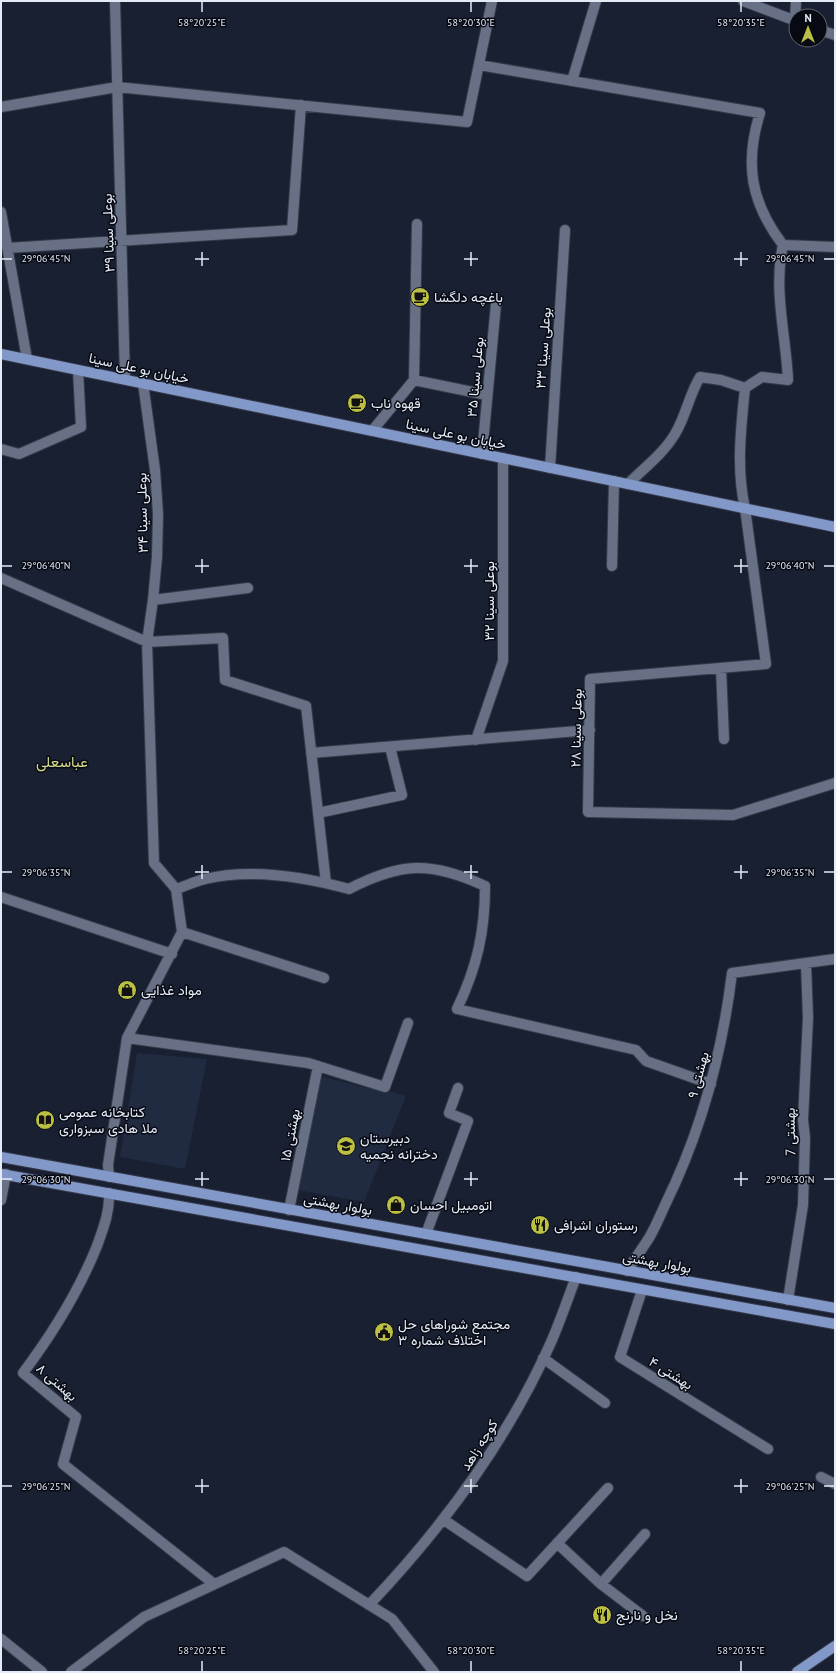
<svg xmlns="http://www.w3.org/2000/svg" width="836" height="1673" font-family="'PT Sans',Vazirmatn,sans-serif">
<style>
.built{fill:#202a41}
.lines{fill:none;stroke-linecap:round;stroke-linejoin:round}
.minor-casing{stroke:#363b4a;stroke-width:12}
.major-casing{stroke:#363b4a;stroke-width:12}
.minor{stroke:#677085;stroke-width:10}
.major{stroke:#8298c9;stroke-width:10}
.ticks{fill:none;stroke:#e4eaf6;stroke-width:1.5}
.labels{text-anchor:middle;stroke-width:3;stroke-linejoin:round;paint-order:stroke}
.street-label{font-size:14px;fill:#e4eaf6;stroke:#070a12}
.poi-label{font-size:14px;fill:#e4eaf6;stroke:#070a12;text-anchor:start}
.neighbourhood-label{font-size:15px;fill:#d8dc8e;stroke:#070a12}
.ticks-label{font-size:10px;text-anchor:middle;fill:#e4eaf6;stroke:#070a12;stroke-width:3;stroke-linejoin:round;paint-order:stroke}
</style>
<rect width="100%" height="100%" fill="#192032"/>
<path class="built" d="M137,1053l70,6 -22,110 -65,-12z
M324,1077l46,12 2,-3 34,10 -42,106 -66,-12 22,-111z"/>
<g class="lines">
<g class="minor-casing">
<path id="minor" d="M115,1l10,378
M743,1l53,20
M795,20l1,-19
M820,30l15,5
M479,65l281,48c-16,51 -9,90 23,132
M572,81l24,-80
M1,107l116,-20 350,35 25,-121
M1,212l26,147
M783,245l52,2
M7,248l285,-18 9,-125
M414,380l73,15
M143,383l12,87 3,44 -1,43 -4,43 -6,42 7,221 22,26
M745,388l17,-11 26,3c-2,-45 -15,-90 -5,-135
M372,431l42,-51 3,-156
M1,449l18,5 62,-27 -3,-57
M482,454l14,-150
M550,468l15,-238
M628,484c16,-16 35,-30 47,-50 11,-18 14,-39 25,-57l21,3 24,8c-4,39 -9,81 0,120l21,156 -176,15 -2,133 145,3 102,-32
M612,566l2,-85
M1,578l146,64 76,-4 2,42 81,26 20,177
M153,600l95,-12
M721,668l3,71
M476,740l27,-79v-203
M311,753l279,-23
M318,813l84,-18 -12,-48
M176,889c10,-3 20,-8 29,-10 45,-11 100,-2 144,10 52,-27 82,-28 136,-3 0,46 -8,81 -28,123l179,41 10,11 65,23
M1,897l171,57
M182,932l142,46
M127,1038l181,25 77,24 23,-64
M109,1177l-1,-12 19,-127 55,-106 -6,-43
M109,1193c1,19 -6,36 -12,53 -19,47 -44,87 -74,127l53,44 -13,47 151,120
M1,1200l5,-26
M289,1210l29,-144
M426,1234l42,-113 -19,-8 9,-25
M627,1271c7,-11 15,-22 22,-33 6,-10 11,-22 16,-33 36,-73 57,-151 67,-232l103,-14
M642,1290l-22,67 148,92
M788,1300l15,-95 2,-67 -2,-18 5,-102 -2,-55
M543,1358l62,45
M821,1477l14,7
M444,1520l83,56 81,-88
M557,1543l44,41 42,32
M601,1584l44,-50
M369,1605c75,-79 139,-165 183,-265 9,-21 16,-42 24,-63
M1,1639l41,33
M71,1672l73,-55 140,-65 108,67 42,53"/>
</g>
<g class="major-casing">
<path id="major" d="M1,354l834,173
M1,1157l834,151
M1,1174l834,150
M797,1672l38,-26"/>
</g>
<use href="#minor" class="minor"/>
<use href="#major" class="major"/>
</g>
<path class="ticks" d="M202,2v10M471,2v10M741,2v10M202,252v14M471,252v14M741,252v14M2,259h10M195,259h14M464,259h14M734,259h14M824,259h10M202,559v14M471,559v14M741,559v14M2,566h10M195,566h14M464,566h14M734,566h14M824,566h10M202,865v14M471,865v14M741,865v14M2,872h10M195,872h14M464,872h14M734,872h14M824,872h10M202,1172v14M471,1172v14M741,1172v14M2,1179h10M195,1179h14M464,1179h14M734,1179h14M824,1179h10M202,1479v14M471,1479v14M741,1479v14M2,1486h10M195,1486h14M464,1486h14M734,1486h14M824,1486h10M202,1661v10M471,1661v10M741,1661v10"/>
<defs>
<g id="cafe-disc" transform="scale(1)"><circle r="9.5" fill="#bbc044" stroke="#070a12"/><path d="M-5.5-4.5H6V0H3Q3 3.5 0 3.5H-2.5Q-5.5 3.5-5.5 0ZM3-3.2v2h1.7v-2ZM-6 4.5H4V6H-6Z" fill="#111"/></g>
<g id="shop-disc" transform="scale(1)"><circle r="9.5" fill="#bbc044" stroke="#070a12"/><path d="M-5-2.5h2.3a2.7 3.5 0 0 1 5.4 0H5L5.5 6h-11ZM-1.5-2.5h3a1.5 2.3 0 0 0-3 0Z" fill="#111"/></g>
<g id="library-disc" transform="scale(1)"><circle r="9.5" fill="#bbc044" stroke="#070a12"/><path d="M-6-4Q-3-5.5-.7-3.5V5Q-3 3-6 4ZM6-4Q3-5.5 .7-3.5V5Q3 3 6 4Z" fill="#111"/></g>
<g id="school-disc" transform="scale(1)"><circle r="9.5" fill="#bbc044" stroke="#070a12"/><path d="M0-5L7-2L0 1L-7-2ZM-4 1L0 2.5L4 1V4Q0 6-4 4Z" fill="#111"/></g>
<g id="restaurant-disc" transform="scale(1)"><circle r="9.5" fill="#bbc044" stroke="#070a12"/><path d="M-5-6h1v4h1v-4h1v4h1v-4h1v5L-1.5 .5V6h-2V.5L-5-1ZM5-6V6H3V1.5H1.5Q1.5-4 5-6Z" fill="#111"/></g>
<g id="civic-disc" transform="scale(1)"><circle r="9.5" fill="#bbc044" stroke="#070a12"/><path d="M-.6-6.5H3V-4.5H.6V-3L4-1V1h2V6H-6V1h2V-1L-.6-3ZM-1.2 2.5V6h2.4V2.5Z" fill="#111"/></g>
</defs>
<g fill-rule="evenodd">
<use href="#cafe-disc" x="420" y="297"/>
<use href="#cafe-disc" x="357" y="403"/>
<use href="#shop-disc" x="127" y="990"/>
<use href="#library-disc" x="45" y="1120"/>
<use href="#school-disc" x="346" y="1146"/>
<use href="#shop-disc" x="396" y="1205"/>
<use href="#restaurant-disc" x="540" y="1225"/>
<use href="#civic-disc" x="384" y="1332"/>
<use href="#restaurant-disc" x="602" y="1615"/>
</g>
<g class="labels">
<g class="street-label">
<text transform="translate(108 233) rotate(-92)" y="5">بوعلی سینا ۳۹</text>
<text transform="translate(543 348) rotate(-86)" y="5">بوعلی سینا ۳۳</text>
<text transform="translate(139 368) rotate(12)" y="5">خیابان بو علی سینا</text>
<text transform="translate(475 377) rotate(-85)" y="5">بوعلی سینا ۳۵</text>
<text transform="translate(456 434) rotate(12)" y="5">خیابان بو علی سینا</text>
<text transform="translate(142 513) rotate(-91)" y="5">بوعلی سینا ۳۴</text>
<text transform="translate(489 601) rotate(-90)" y="5">بوعلی سینا ۳۲</text>
<text transform="translate(576 728) rotate(-89)" y="5">بوعلی سینا ۲۸</text>
<text transform="translate(698 1075) rotate(-75)" y="5">بهشتی ۹</text>
<text transform="translate(790 1132) rotate(-91)" y="5">بهشتی 7</text>
<text transform="translate(290 1135) rotate(-79)" y="5">بهشتی ۱۵</text>
<text transform="translate(338 1204) rotate(10)" y="5">بولوار بهشتی</text>
<text transform="translate(657 1262) rotate(10)" y="5">بولوار بهشتی</text>
<text transform="translate(671 1373) rotate(32)" y="5">بهشتی ۴</text>
<text transform="translate(57 1382) rotate(41)" y="5">بهشتی ۸</text>
<text transform="translate(479 1445) rotate(-58)" y="5">کوچه زاهد</text>
</g>
<g class="poi-label">
<text x="434" y="302">باغچه دلگشا</text>
<text x="371" y="408">قهوه ناب</text>
<text x="141" y="995">مواد غذایی</text>
<text x="59" y="1117">کتابخانه عمومی<tspan x="59" dy="16">ملا هادی سبزواری</tspan></text>
<text x="360" y="1143">دبیرستان<tspan x="360" dy="16">دخترانه نجمیه</tspan></text>
<text x="410" y="1210">اتومبیل احسان</text>
<text x="554" y="1230">رستوران اشرافی</text>
<text x="398" y="1329">مجتمع شوراهای حل<tspan x="398" dy="16">اختلاف شماره ۳</tspan></text>
<text x="616" y="1620">نخل و نارنج</text>
</g>
<g class="neighbourhood-label">
<text x="62" y="767">عباسعلی</text>
</g>
</g>
<g class="ticks-label">
<text x="202" y="26">58°20'25"E</text>
<text x="471" y="26">58°20'30"E</text>
<text x="741" y="26">58°20'35"E</text>
<text x="46" y="262">29°06'45"N</text>
<text x="790" y="262">29°06'45"N</text>
<text x="46" y="569">29°06'40"N</text>
<text x="790" y="569">29°06'40"N</text>
<text x="46" y="876">29°06'35"N</text>
<text x="790" y="876">29°06'35"N</text>
<text x="46" y="1183">29°06'30"N</text>
<text x="790" y="1183">29°06'30"N</text>
<text x="46" y="1490">29°06'25"N</text>
<text x="790" y="1490">29°06'25"N</text>
<text x="202" y="1654">58°20'25"E</text>
<text x="471" y="1654">58°20'30"E</text>
<text x="741" y="1654">58°20'35"E</text>
</g>
<rect width="836" height="1673" fill="none" stroke="#e4eaf6" stroke-width="4"/>
<g transform="translate(808 28)"><circle r="19" fill="#070a12" stroke="#5f646d"/>
<path d="M0-3L7 15L0 10L-7 15Z" fill="#bbc044"/>
<text y="-6" font-size="11" font-weight="bold" text-anchor="middle" fill="#e4eaf6">N</text>
</g>
</svg>
